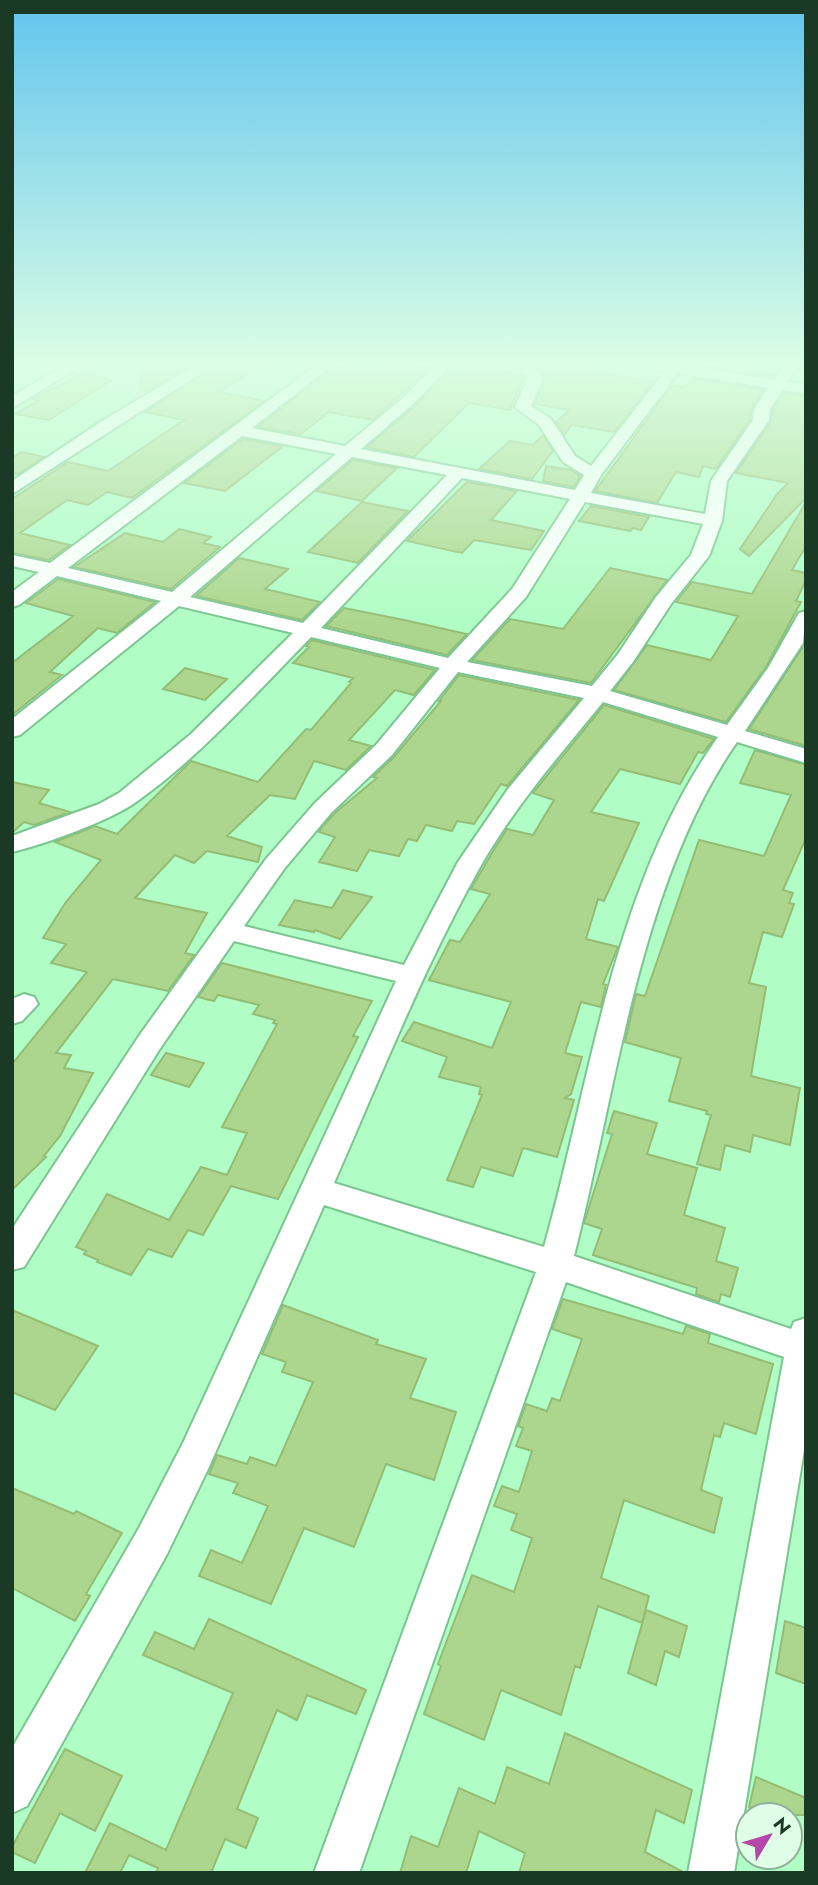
<svg xmlns="http://www.w3.org/2000/svg" width="818" height="1885" font-family="Jost,sans-serif">
<style>
.building{fill:#acd68d;stroke:#94bc75;stroke-width:2}
.lines{fill:none;stroke-linecap:round;stroke-linejoin:round}
.minor-casing{stroke:#7ac590;stroke-width:4}
.minor{fill:#fff;fill-rule:evenodd}
</style>
<rect width="100%" height="100%" fill="#b0fdc5"/>
<path class="building" d="M142,364h51l-46,27 -7,-1z
M217,364h45l-42,28 44,9 -132,97 -25,-6 -19,13 -21,-5 -47,33 50,12 -21,15 -37,-7v-54l56,-37 40,9 76,-51 -39,-8z
M386,364l43,4 -56,52 -44,-8 -28,22 -43,-7 76,-60 39,7z
M471,364h18l4,6 31,7 -14,33 -41,-7 -55,54 -47,-10 48,-41 33,-34 22,2z
M526,364h54l-4,4 77,14 -39,50 -42,-7 -8,10 -8,-13 13,-12 -34,-6 10,-28z
M705,364h44l-4,7 29,4 -1,2 -70,-11z
M93,372l2,4 17,4 -63,40 -34,-6 24,-13 -7,-2 52,-26z
M693,378l71,12 -12,18 -2,11 -34,50 -13,-3 -4,11 -23,-5 -19,31 -62,-12 77,-106 13,2z
M783,393l23,3v102l-57,58 -9,-7 38,-56 10,-10 -52,-10 35,-52 2,-11z
M543,435l10,16 -21,28 -53,-10 31,-28 23,4z
M243,439l40,7 -58,45 -41,-8z
M22,452l22,5 -26,17 -6,-1v-15z
M353,460l44,8 -35,33 -46,-10z
M546,466l25,4 9,6 -6,11 -31,-6z
M467,482l50,9 -26,29 53,11 -13,19 -57,-10 -12,13 -55,-12z
M362,502l46,9 -50,52 -50,-11z
M806,502v44l-14,24 14,3v7l-10,21 5,1 -35,65 -40,55 -112,-32 33,-45 64,15 27,-44 -62,-14 16,-20 60,12z
M591,506l58,11 -8,13 -8,-2 -3,3 -51,-10z
M179,529l32,8 -8,6 17,4 -49,42 -97,-22 51,-34 38,9z
M239,558l49,11 -23,20 55,13 -18,18 -106,-24z
M610,568l57,12 -76,103 -119,-23 38,-41 53,10z
M58,579l97,23 -38,31 -19,-5 -48,44 12,3 -50,40v-52l61,-47 -47,-13z
M344,608l60,12 63,14 -20,21 -121,-29z
M312,640l123,30 -21,25 -19,-5 -46,50 22,6 -25,24 -32,-9 -19,38 -25,-4 -43,41 35,11 -4,15 -51,-11 -13,12 -19,-8 -40,43 72,15 -22,40 9,2 -26,36 -55,-12 -57,74 15,2 -7,13 29,5 -33,63 -16,20 2,1 -34,33v-126l75,-92 -36,-9 15,-19 -23,-6 23,-36 35,-42 -46,-18 40,-16 22,8 74,-73 67,21 48,-53 5,1 40,-47 -2,-1 4,-4 -60,-15 16,-16 -3,-1z
M806,642v104l-57,-17z
M185,668l42,11 -22,21 -42,-11z
M459,675l120,25 -72,86 -6,-2 -27,40 -17,-3 -5,10 -26,-6 -9,16 -9,-2 -9,17 -30,-6 -12,21 -38,-9 16,-25 -16,-5 3,-5 14,-15 41,-34 -4,-1 21,-20 47,-56h-2z
M604,705l110,34 -11,14 -5,-1 -18,32 -60,-15 -29,43 48,11 -35,78 -6,-2 -12,40 32,8 -15,37 3,1 -5,22 -20,-5 -16,51 17,4 -11,37 -6,4 9,2 -17,57 -34,-9 -10,28 -32,-9 -8,20 -26,-7 35,-85 -3,-1 2,-7 -42,-10 8,-20 -45,-16 12,-19 78,26 19,-46 -82,-22 21,-40 10,2 30,-48 -19,-5 24,-41 12,-19 26,6 21,-35 -21,-7z
M755,750l51,15v73l-23,52 10,3 -4,10 5,1 -12,33 -19,-5 -14,51 17,4 -15,89 49,12 -10,57 -37,-10 -3,17 -25,-7 -5,25 -23,-6 14,-49 -5,-1 1,-3 -38,-10 12,-43 -56,-16 11,-48 9,2 54,-156 65,16 27,-61 -51,-12z
M12,782l37,8 -10,13 31,9 -36,13 -10,-3 -12,11z
M343,890l29,7 -32,42 -25,-9 -1,2 -35,-7 16,-25 37,8z
M222,963l150,38 -19,35 5,1 -80,162 -47,-13 -28,49 -15,-5 -16,27 -24,-8 -17,26 -34,-13 1,-2 -14,-6 2,-3 -10,-4 31,-53 62,26 32,-53 26,8 20,-42 -25,-6 55,-103 -4,-1 2,-3 -22,-6 6,-9 -41,-10 -4,6 -16,-4z
M166,1053l38,10 -15,24 -38,-12z
M614,1111l43,12 -10,31 50,14 -13,47 41,13 -9,33 22,7 -8,29 -9,-3 -2,8 -23,-8 1,-6 -104,-33 9,-26 -18,-6 28,-89 -5,-1z
M563,1299l120,35 3,-8 24,8 -2,9 65,21 -17,70 -32,-11 -4,14 -6,-2 -13,55 21,8 -8,35 -90,-33 -23,78 48,18 -7,27 -44,-17 -18,62 -5,-2 -14,49 -60,-25 -17,50 -60,-26 17,-48 -3,-2 34,-89 42,17 18,-54 -21,-8 6,-16 -23,-8 8,-20 17,6 13,-41 -16,-5 7,-18 -5,-2 8,-22 21,7 5,-13 8,3 22,-62 -30,-10z
M283,1305l95,35 -2,4 50,15 -16,39 46,14 -22,68 -48,-16 -32,83 -50,-19 -33,76 -72,-28 12,-26 31,13 26,-57 -35,-13 5,-10 -29,-9 8,-19 30,9 3,-7 26,9 37,-84 -31,-10 4,-10 -24,-8z
M12,1310l86,36 -43,64 -43,-18z
M12,1488l62,26 2,-3 46,22 -36,61 4,2 -15,25 -63,-33z
M646,1610l41,16 -8,31 -14,-6 -9,34 -28,-12z
M209,1619l157,71 -10,24 -49,-19 -10,25 -20,-10 -40,99 21,9 -12,30 -21,-9 -14,34h-55l2,-5 -29,-13 -9,18h-35l25,-50 56,27 67,-157 -90,-38 12,-23 39,17z
M785,1621l21,7v56l-30,-11z
M565,1733l127,57 -8,33 -28,-13 -11,42 40,21h-166l6,-20 -46,-22 -13,42h-66l11,-37 27,11 21,-59 36,16 12,-37 42,17z
M65,1749l57,27 -27,55 -35,-18 -25,50 -23,-11v-5z
M756,1777l50,21v17h-40l-17,-8z"/>
<g class="lines">
<g class="minor-casing">
<path id="minor" d="M68,364h17l-73,44v-12z
M198,364h17l-203,130v-13l90,-60z
M318,364h16l-82,64 93,18 58,-48 34,-34h15l-39,40 -52,45 214,41 9,-15 -21,-13 -24,-37 -24,-18 13,-29 -2,-3 -32,-8 -2,-3c19,0 39,-2 51,14l-12,28 20,13 24,37 16,10 74,-95 -10,-3 -1,-4h22l98,16 11,-16h14l-12,18 19,2v9l-24,-3 -12,19 -1,11 -42,61 -5,40 -13,35 -38,48 -38,58 -23,29 117,34 41,-57 31,-55 7,-2 -3,32 -58,88 61,18v14l-69,-21c-98,140 -121,351 -163,514l217,73 3,-7 12,-4v120l-72,435h-46l96,-516 -218,-75 -207,591h-45l222,-601 -212,-67 -115,262 -42,87 -140,252 -15,7v-65l127,-220 44,-85 213,-462 -162,-40 -75,109 -135,217 -12,3v-41l127,-193 127,-177 49,-56 61,-58 64,-77 -129,-31c-56,57 -110,119 -175,165 -25,18 -93,43 -124,50v-16l87,-32 20,-11 72,-59 102,-101 -114,-27 -159,129 -8,2v-18l149,-118 -104,-25 -38,29 -7,2v-15l27,-20 -27,-6v-11l38,8zM678,373l90,15 -14,21 -1,11 -42,61 -6,33 -114,-21 10,-18zM242,436l94,18 -164,138 -104,-24zM352,457l95,18 -144,148 -113,-26zM462,478l108,21 -58,90 -64,69 -127,-30zM585,502l118,22 -12,31 -35,42 -38,57 -26,32 -125,-24 59,-65zM458,672l126,26 -76,91 -50,73 -54,103 -160,-39 40,-57 47,-56 61,-58zM603,702l115,35c-105,148 -126,339 -174,510l-210,-64c46,-105 89,-214 145,-314 34,-61 80,-113 124,-167z
M24,994l10,3 4,7 -16,17 -10,3v-25z"/>
</g>
<use href="#minor" class="minor"/>
</g>
<linearGradient id="sky" x2="0" y2="1"><stop stop-color="#62c4ee"/><stop offset="0.58" stop-color="#dbfee5"/><stop offset="1" stop-color="#dbfee5" stop-opacity="0"/></linearGradient>
<rect width="818" height="628" fill="url(#sky)"/>
<rect width="818" height="1885" fill="none" stroke="#1b3a25" stroke-width="28"/>
<g transform="translate(769 1836) rotate(52)"><circle r="33" fill="#e0fee7" stroke="#91b099" stroke-width="2"/>
<path d="M0-5L12 26L0 18L-12 26Z" fill="#b447a7"/>
<text y="-10" font-size="19" font-weight="bold" text-anchor="middle" fill="#1b3a25">N</text>
</g>
</svg>
